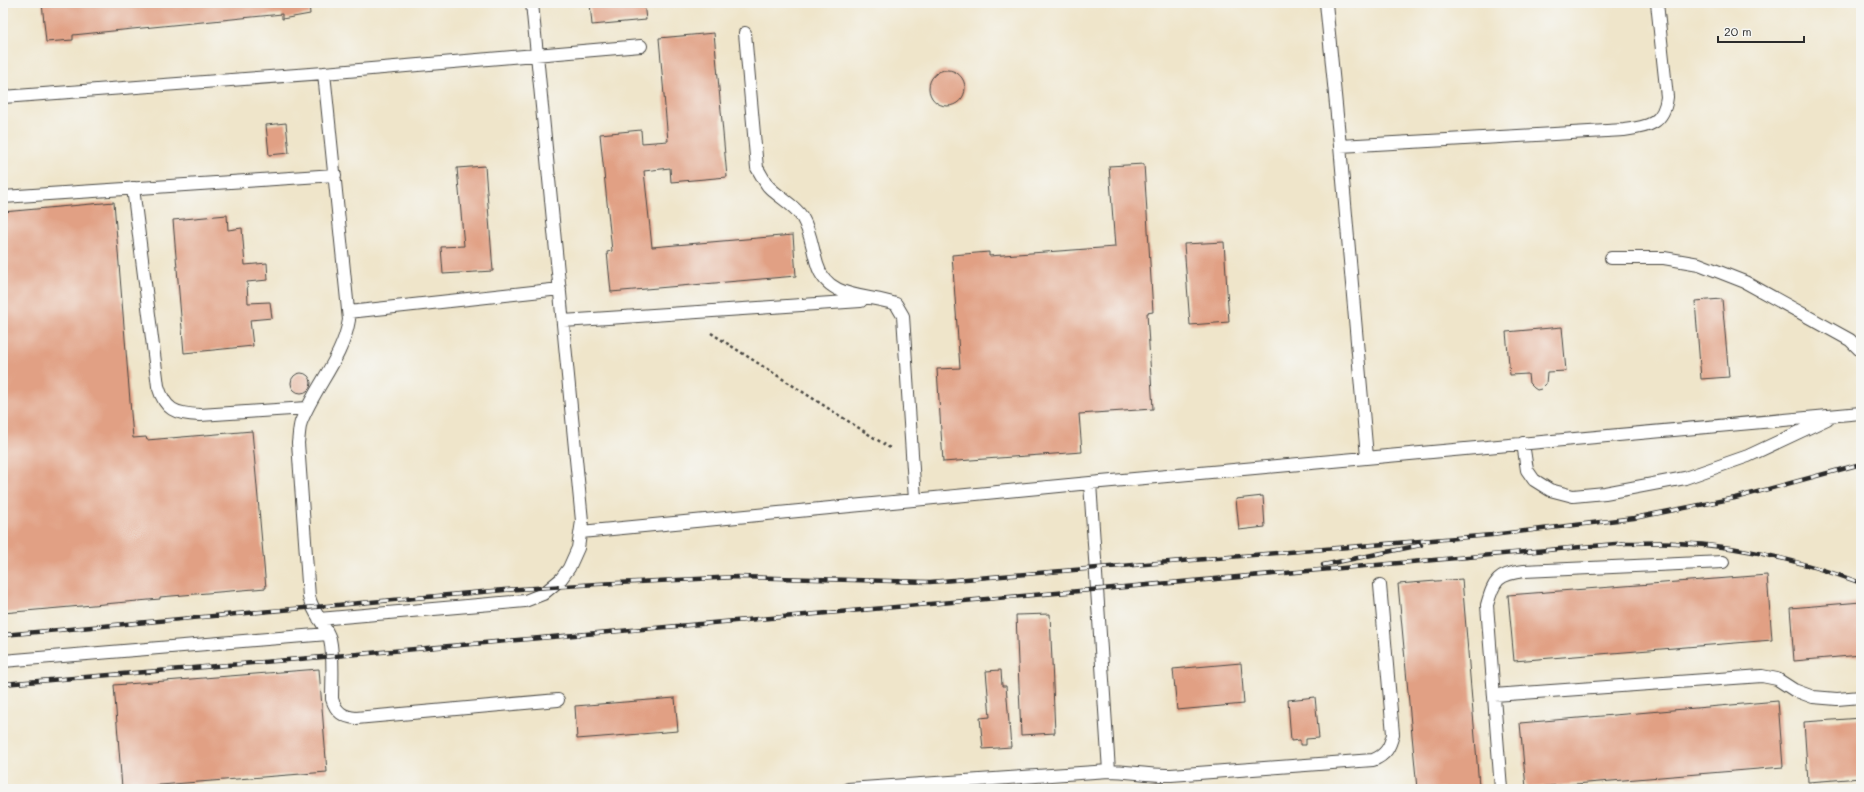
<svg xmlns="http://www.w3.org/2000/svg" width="1864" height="792" font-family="Mali,sans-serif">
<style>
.building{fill:#e1a084}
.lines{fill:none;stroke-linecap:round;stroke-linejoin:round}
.lane-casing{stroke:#484743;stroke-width:14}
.path{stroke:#484743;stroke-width:2.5;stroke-dasharray:3 3;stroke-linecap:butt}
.lane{stroke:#fff;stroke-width:12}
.rail-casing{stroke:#2b2b2b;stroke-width:4.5}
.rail{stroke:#f6f6f2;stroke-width:3;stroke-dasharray:9;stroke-linecap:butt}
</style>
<rect width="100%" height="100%" fill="#f6f6f2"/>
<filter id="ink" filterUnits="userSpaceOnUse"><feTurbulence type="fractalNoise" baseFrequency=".025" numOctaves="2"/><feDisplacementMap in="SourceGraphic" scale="8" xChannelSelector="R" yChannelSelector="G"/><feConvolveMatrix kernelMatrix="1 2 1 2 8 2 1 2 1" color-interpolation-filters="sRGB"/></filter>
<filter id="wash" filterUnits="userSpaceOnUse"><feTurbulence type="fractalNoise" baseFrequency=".012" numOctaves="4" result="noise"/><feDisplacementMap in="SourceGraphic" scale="16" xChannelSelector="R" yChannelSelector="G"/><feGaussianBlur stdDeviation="0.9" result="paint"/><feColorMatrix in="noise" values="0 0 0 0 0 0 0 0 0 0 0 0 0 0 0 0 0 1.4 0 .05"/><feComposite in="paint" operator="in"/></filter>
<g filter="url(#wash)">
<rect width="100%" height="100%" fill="#efe5ca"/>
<g id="blocks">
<path class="building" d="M42,3h267l1,11 -28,5v-5l-209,21v5l-27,2z
M590,3h54l2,17 -54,5z
M714,33l13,144 -56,5 -1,-14 -26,3 8,76 141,-12 3,41 -185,16 -4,-40 5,-1 -12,-117 41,-4 1,13 26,-2 -9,-103z
M929 88a18 18 0 1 1 36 0a18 18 0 1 1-36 0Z
M286,123l3,30 -20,2 -3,-30z
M1144,164l9,148 -6,1 6,96 -74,5 3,38 -139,10 -6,-93 23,-1 -8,-113 37,-3v4l126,-9 -6,-81z
M485,166l8,105 -50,3 -2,-27 23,-1 -7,-78z
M114,202l19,236 13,-1 1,3 105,-9 14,157 -106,9v2l-157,14v-401z
M227,215l1,15 14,-2 3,37 22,-2 1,17 -21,2 1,21 22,-1 2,16 -22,2 3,26 -69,7 -11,-133z
M1224,242l5,80 -39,3 -6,-81z
M1722,299l7,78 -28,2 -6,-78z
M1562,327l4,44 -19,1 -1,12 -5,5 -4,1 -3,-2 -5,-5 -1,-9 -18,1 -4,-43z
M291 383a10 10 0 1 1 20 0a10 10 0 1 1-20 0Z
M1263,496l2,31 -26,3 -3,-31z
M1767,575l5,65 -258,21 -6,-66z
M1462,579l17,207 -35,3h-27l-19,-205z
M1861,602v53l-67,6 -4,-53z
M1050,614l5,119 -34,2 -5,-120z
M1241,663l3,41 -67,6 -4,-41z
M319,669l8,103 -205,16 -8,-103z
M1001,670l1,16h4l5,61 -28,2 -3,-31 10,-1 -4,-46z
M1315,697l4,41 -13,1v6h-6v-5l-9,1 -3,-41z
M675,698l3,33 -101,8 -2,-33z
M1778,701l5,66 -257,21 -6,-65z
M1861,718v60l-53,4 -4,-60z"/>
</g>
</g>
<g filter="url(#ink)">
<use href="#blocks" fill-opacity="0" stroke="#484743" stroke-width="1"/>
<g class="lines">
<g class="lane-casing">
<path id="lane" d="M1326,3l14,143 284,-16c24,-3 40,-6 43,-33l-10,-94
M745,33l12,135c4,6 7,13 11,18 10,11 27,19 34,31 9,15 10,31 15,47 10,36 51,30 79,40l7,12 12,184
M324,73l317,-27
M3,97l321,-24 25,247c-6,38 -34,66 -48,102 -2,6 -2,14 -3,21l11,154c4,16 16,27 21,42 4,17 2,42 2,60 4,13 11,18 24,19l202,-18
M1340,146l27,311
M133,188l25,198c7,24 17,28 42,29l107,-7
M3,197l332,-22
M1611,258h53l35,6 46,18 105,58 11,11
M349,312l211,-23
M563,321l298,-20
M1523,443l4,27 7,10 16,10 23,6 32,-3 80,-15 63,-22 79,-37
M1090,483l19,288
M581,532l509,-49 771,-70
M319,619l206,-18 18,-7 18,-15 8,-11 9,-20 4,-27 -50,-518
M3,661l325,-27
M1494,695l268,-19 15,3 17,11 19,7 24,2 24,-2
M848,789l261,-18c21,0 41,5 62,4l202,-15c13,-5 17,-13 20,-26l-13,-149
M1501,789l-14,-184c7,-25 11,-31 37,-34l199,-9"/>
</g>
<path class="path" d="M711,333l179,115"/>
<use href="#lane" class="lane"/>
<g class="rail-casing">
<path id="rail" d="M1323,565l98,-20
M3,635l501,-45 93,-6 140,-7 193,5 562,-47 142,-17 101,-20 126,-34
M3,684l367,-31 1257,-110c17,0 33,-1 49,0 63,2 126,18 185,40"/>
</g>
<use href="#rail" class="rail"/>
</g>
</g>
<rect width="1864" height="792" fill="none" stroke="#f6f6f2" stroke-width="16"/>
<path d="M1718 36v6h86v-6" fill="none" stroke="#2b2b2b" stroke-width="2"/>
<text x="1724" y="36" font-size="12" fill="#2b2b2b" stroke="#f6f6f2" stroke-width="3" paint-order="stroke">20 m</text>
</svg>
